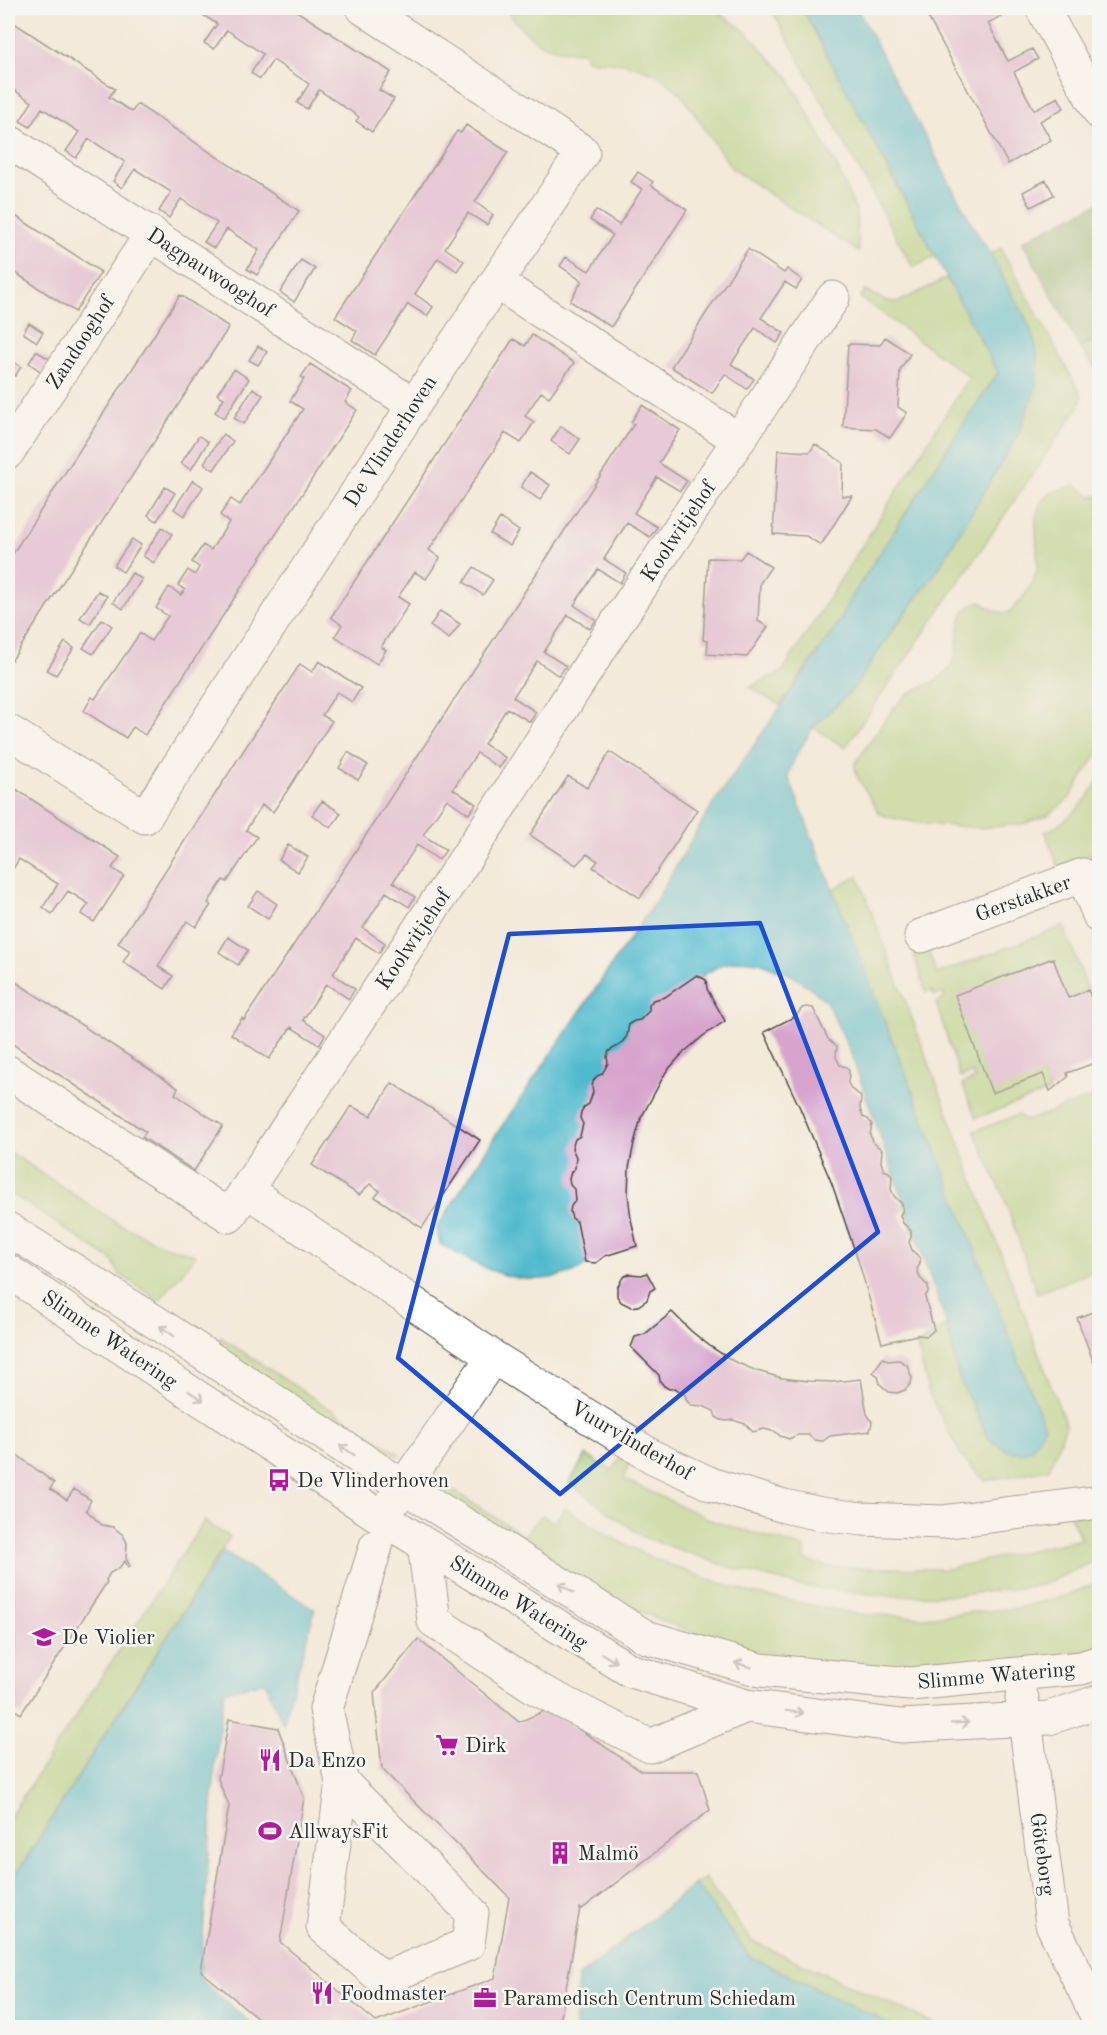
<svg xmlns="http://www.w3.org/2000/svg" width="1107" height="2035" font-family="'Old Standard TT',serif">
<style>
.green{fill:#a8cd77;stroke:#6a7c51;stroke-width:1.5}
.forest{fill:#86b068;stroke:#586e4a;stroke-width:1.5}
.water{fill:#50bacd;stroke:#3e727c;stroke-width:1.5}
.building{fill:#d7a4ce}
.lines{fill:none;stroke-linecap:round;stroke-linejoin:round}
.minor-casing{stroke:#494845;stroke-width:35}
.minor{stroke:#fff;stroke-width:33}
.oneway{stroke:#a0a0a0}
.marked{fill:none;stroke:#1d4ed8;stroke-width:4.5;stroke-linejoin:round}
.labels{text-anchor:middle;stroke-width:5;stroke-linejoin:round;paint-order:stroke}
.street-label{font-size:21px;fill:#2b2b2b;stroke:#f6f6f2}
.poi-label{font-size:21px;fill:#2b2b2b;stroke:#f6f6f2;text-anchor:start}
</style>
<rect width="100%" height="100%" fill="#f6f6f2"/>
<filter id="ink" filterUnits="userSpaceOnUse"><feTurbulence type="fractalNoise" baseFrequency=".0167" numOctaves="2"/><feDisplacementMap in="SourceGraphic" scale="12" xChannelSelector="R" yChannelSelector="G"/><feConvolveMatrix kernelMatrix="1 2 1 2 8 2 1 2 1" color-interpolation-filters="sRGB"/></filter>
<filter id="wash" filterUnits="userSpaceOnUse"><feTurbulence type="fractalNoise" baseFrequency=".008" numOctaves="4" result="noise"/><feDisplacementMap in="SourceGraphic" scale="24" xChannelSelector="R" yChannelSelector="G"/><feGaussianBlur stdDeviation="1.35" result="paint"/><feColorMatrix in="noise" values="0 0 0 0 0 0 0 0 0 0 0 0 0 0 0 0 0 1.4 0 .05"/><feComposite in="paint" operator="in"/></filter>
<g filter="url(#wash)">
<rect width="100%" height="100%" fill="#f4eada"/>
<path class="green" d="M506,8h206l32,22 44,47 48,88 20,46 3,41 -127,-83 -51,-75 -24,-20 -33,-11 -36,-2 -6,-9c-31,0 -44,-5 -64,-28 -5,-6 -10,-10 -12,-16z
M771,8h31l133,248 -22,12z
M1001,248l81,148 -2,9 -235,343 -32,-21 26,-24 97,-131 83,-139 15,-95 -10,-24 -13,-21 -20,-39z
M947,278l51,95 -32,47 -119,184 -5,14 -62,87 -31,-18 33,-15 187,-295 -109,-80 5,-7 20,11 14,1z
M1099,337v36l-19,-25z
M1075,485l16,11h8v255l-30,48 -21,16 -25,9 -42,4 -55,-4 -39,-7 -8,-4 -23,-38 -1,-11c16,-22 30,-49 50,-67 13,-12 32,-11 45,-30 15,-20 -2,-59 31,-65l14,9 12,2c15,-12 27,-26 30,-46 3,-22 -10,-56 11,-72 7,-5 18,-7 27,-10z
M1099,779v72l-40,17 -14,-36c24,-11 41,-29 54,-53z
M858,876l208,549 -17,44 -64,12 -23,-24 -33,-63 -12,-49 30,-20 12,53 30,61 -156,-550z
M1064,926l24,64 -20,8 -25,76 7,17 -74,27 -14,-34 13,-5 -2,-6 -13,5 -24,-75 9,-5 -2,-5 -9,3 -2,-6 -6,3 -12,-38v-6l10,-10 13,35z
M1099,1081v188l-62,24 -34,-98 -29,-64 44,-16 8,6 71,-26z
M8,1151l109,72 47,23 32,9 -37,46 -40,-27 -7,-14 -104,-69z
M220,1337l181,118 -18,2 -171,-109z
M624,1452l8,7 -9,20 90,42 92,27v12l22,7 118,2 136,-30 -11,-23 29,-5v48l-57,26 -81,10 -73,1 -88,-10 -74,-20 -83,-29 -74,-54 17,-28 26,16z
M437,1480l87,56 18,-21 12,8 11,-15 51,32 39,19 42,16 54,18 106,21 65,3 96,-9 46,-12 35,-14v65l-20,6 -128,18 -146,-9 -60,-13 -62,-20 -62,-25 -185,-111z
M204,1521l26,16 -222,350v-68z
M705,1878l47,63 190,86h-47l-146,-71 -54,-72z"/>
<path class="forest" d="M1097,204l3,5 -1,128 -19,11 -58,-107z"/>
<path class="water" d="M802,8h55l99,187 23,41 12,18 20,39 13,21 10,24 3,16 1,14 -2,18 -17,47 -83,139 -41,54 -40,61 -42,40 -18,30 -7,19 257,651 -13,21 -10,5 -14,-2 -19,-12 -30,-61 -12,-53 -97,-274 -24,-50 -14,-12 -21,-14 -31,-13 -20,-2 -18,4 -46,27 -97,229 9,43c-7,8 -16,9 -25,12 -46,14 -85,-9 -123,-31l-3,-16 59,-93 160,-235 55,-93 131,-189 5,-14 119,-184 32,-47z
M222,1551l93,58 -32,115 -18,-42 -41,9 -9,75 -15,213 55,48h-247v-140z
M695,1884l54,72 146,71h-320l3,-50z"/>
<g id="blocks">
<path class="building" d="M192,8h100l99,64 -12,18 15,9 -22,33 -16,-11 3,-4 -40,-27 -12,19 -10,-6 12,-19 -36,-24 -13,19 -9,-6 12,-19 -36,-24 -13,19 -10,-6 13,-19z
M923,8h56l3,5 11,-5h17l1,3 -23,12 20,38 24,-12 6,10 -24,13 20,38 24,-13 6,11 -24,13 11,19 -43,24z
M8,19l107,70 -6,8 23,15 5,-8 162,107 -42,64 -10,-6 12,-19 -32,-21 -13,19 -10,-6 13,-19 -36,-24 -12,19 -10,-7 12,-19 -36,-23 -13,19 -9,-7 12,-19 -36,-23 -13,19 -10,-7 13,-19 -37,-24 -12,19 -10,-6 12,-19 -24,-16z
M466,125l42,27 -33,50 18,13 -6,10 -19,-12 -23,35 19,13 -7,10 -19,-13 -23,36 18,13 -6,9 -19,-12 -33,51 -23,-15 5,-9 -22,-14 122,-186 4,2z
M638,172l15,10 -2,3 36,25 -76,117 -41,-26 12,-20 -22,-15 6,-9 23,14 24,-36 -23,-15 6,-10 23,15 23,-36 -11,-7z
M1046,180l8,15 -23,12 -8,-15z
M8,211l93,61 -26,40 -67,-44z
M748,249l36,24 3,-4 15,11 -6,9 -11,-7 -24,36 23,15 -7,10 -22,-15 -24,36 23,15 -7,10 -22,-15 -13,19 -41,-26z
M301,260l14,9 -21,33 -14,-10z
M180,295l49,32 -219,336 -2,-2v-100z
M29,323l14,9 -6,10 -14,-9z
M532,335l42,28 -25,34 -8,-5 -16,24 9,6 -13,21 -16,-10 -15,23 -61,94 11,8 -14,21 -11,-7 -17,25 11,7 -28,43 5,3 -9,14 -42,-28 7,-11 -11,-8 182,-278 12,7z
M885,337l25,17 -10,16 -1,18 -1,19 9,6 -17,25 -14,-9 -33,-2 5,-83 32,1z
M258,346l9,6 -9,13 -9,-5z
M36,351l15,9 -8,13 -14,-10z
M8,358l13,9 -6,9 -7,-4z
M310,364l42,27 -7,11 12,8 -212,325 -12,-8 -7,11 -42,-27 8,-14 3,2 45,-66 11,8 17,-25 -12,-8 13,-21 12,8 1,-1 3,-4 -7,-5 10,-15 7,5 4,-8 -7,-5 11,-17 8,5 17,-26 1,-2 -9,-7 11,-16 9,6 63,-96 -13,-8 14,-22 -3,-2z
M234,369l15,10 -25,39 -9,-6 9,-14 -7,-4z
M253,388l10,7 -19,29 -10,-6z
M642,405l38,25 -21,33 28,18 -7,10 -23,-14 -23,36 23,14 -7,10 -23,-14 -23,36 22,14 -6,10 -22,-14 -24,36 22,15 -6,9 -22,-14 -24,37 22,14 -7,10 -22,-15 -24,36 23,15 -6,10 -23,-14 -23,36 22,14 -7,10 -22,-15 -24,36 23,15 -7,10 -22,-15 -24,36 23,15 -7,10 -22,-15 -24,37 22,15 -6,10 -23,-15 -23,36 22,15 -6,10 -23,-15 -23,36 22,15 -6,10 -23,-15 -23,36 22,15 -6,10 -28,-18 -22,32 -38,-25 11,-16 2,2 105,-159 285,-437 -3,-2z
M561,426l19,13 -10,15 -19,-13z
M223,434l10,7 -19,29 -10,-7z
M199,436l9,6 -17,28 -10,-7z
M815,444l28,19 -1,33h10l-31,49 -15,-9 -33,-2 5,-84 32,2z
M530,472l20,13 -10,15 -19,-13z
M193,480l10,7 -19,29 -10,-7z
M165,487l10,6 -18,28 -9,-6z
M500,518l19,13 -9,15 -20,-12z
M162,527l10,7 -18,29 -11,-7z
M132,539l9,6 -18,27 -9,-6z
M746,551l25,16 -11,16 -2,38 10,6 -21,30 -40,-3 1,-13 -5,-1 5,-82 32,1z
M474,567l19,13 -10,15 -19,-13z
M132,573l10,6 -19,30 -10,-7z
M98,591l9,5 -17,28 -10,-6z
M440,611l20,13 -11,15 -19,-13z
M102,619l10,7 -19,28 -10,-6z
M65,642l9,6 -18,27 -9,-5z
M319,661l42,27 -9,14 -15,-10 -15,23 10,6 -45,70 -14,21 -11,-7 -16,25 11,7 -30,45 -4,-2 -15,23 3,2 -15,22 -9,-6 -29,45 15,10 -8,13 -42,-27 7,-11 -12,-8 182,-279 12,8z
M348,752l20,13 -10,15 -19,-12z
M610,752l87,58 -57,88 -47,-31 5,-6 -11,-7 -11,11 -46,-30 38,-59 19,12z
M8,784l112,73 -8,11 12,8 -30,46 -13,-8 8,-10 -21,-13 -16,23 -9,-7 15,-23 -39,-25 -11,18v-22l1,-3 -1,-1z
M322,801l19,12 -10,15 -19,-13z
M288,845l20,12 -10,15 -19,-12z
M258,891l19,13 -9,15 -20,-13z
M228,937l20,13 -10,15 -19,-13z
M1053,958l15,40 20,-8 12,29v42l-33,12 1,4 -18,14 -7,-17 -51,19 -37,-98z
M697,975l9,5 1,9 18,32 -22,15 -20,17 -17,19 -25,46 -7,25 -5,25 -1,26 3,25 6,27 -32,10 -9,7 -11,-1 -8,-40 -5,-4 -2,-6 1,-6 4,-5 -1,-12 -4,-4 -1,-6 2,-7 4,-4 1,-11 -4,-9 3,-9 5,-3 3,-12 -3,-6 1,-6 3,-5 5,-3 4,-12 -1,-5 1,-6 4,-5 5,-2 6,-11 -1,-6 2,-6 11,-6 7,-9 2,-12 5,-3 6,-1 9,-9v-6l4,-5 12,-3z
M8,977l170,111 -3,6 48,32 -29,45 -52,-34 4,-5 -138,-91z
M807,1007l6,1 15,31 9,7 -1,11 4,8 6,2 3,4 -1,12 4,7 5,3 4,4 -1,12 3,8 5,2 4,5 -2,11 4,8 8,7 -1,12 3,8 5,2 3,5 -1,12 3,7 8,8 1,6 -3,5 3,8 8,8v6l-2,5 3,8 8,8v6l-3,5 3,9 8,8v6l-3,5 9,33 -7,6 -10,-1 -35,8 -23,-80 -27,-79 -32,-76 -36,-76 32,-16 6,-8z
M392,1083l88,57 -58,88 -47,-31 5,-6 -10,-7 -11,11 -47,-30 39,-59 20,10z
M647,1273l8,15 -5,3 -3,9 -9,6 -7,1 -10,-5 -4,-6v-8l6,-11 6,-3 13,1z
M1100,1309v68h-1l-22,-59z
M672,1312l19,19 20,16 22,14 24,10 25,7 26,3 25,1 28,-3 6,35 5,8 -2,9 -40,5 -7,5 -9,-1 -5,-5h-12l-8,4 -9,-3 -4,-4 -12,-3 -11,3 -8,-8 -12,-4 -6,1 -6,-1 -5,-3 -2,-6 -11,-5 -12,-1 -4,-4 -2,-6 -10,-7 -6,1 -5,-3 -4,-5 -1,-6 -28,-28 4,-10 10,-3z
M883,1358l5,3 11,-1 8,5 5,13 -1,5 -6,7 -8,3 -8,-1 -9,-8 -2,-8 -5,-4z
M8,1448l46,35 -4,6 17,11 7,-11 17,11 -5,10 16,15 11,2 10,8 4,8 -1,15 4,8 -2,1 -3,-6 -6,7 -9,5 -4,7 1,2 -86,132 -11,-7 -2,2z
M418,1639l101,83 30,-13 92,62h57l12,39 -128,99 -2,-1 -21,120h-289l-69,-57 28,-165 -11,-27 11,-60 49,9 26,70 -24,144 96,80 119,-44 14,-81 -127,-128 -8,-76z"/>
</g>
</g>
<g filter="url(#ink)">
<use href="#blocks" fill-opacity="0" stroke="#494845" stroke-width="1.5"/>
<g class="lines">
<g class="minor-casing">
<path id="minor" d="M1042,8l58,105
M8,141l406,264
M496,282l243,158
M8,452l144,-219
M8,731l137,86 269,-412 169,-253 -220,-144
M921,936l162,-61 17,42
M8,1072l221,144 262,-396 125,-196 217,-326
M246,1190l247,167 160,100 60,28 71,21 37,8 41,5 80,3 158,-20
M8,1229l149,94 247,164 242,150 114,33 150,14 171,-16 19,-6
M8,1271l128,86 246,161 249,153 115,35 155,20 148,-8 51,-17
M390,1506l103,-149
M424,1544l10,77 105,69 111,56 96,-40
M1022,1698l30,226 48,98
M342,1782l130,131 -4,31 -85,35 -60,-52 19,-145 -16,-73 50,-163"/>
</g>
<use href="#minor" class="minor"/>
</g>
<defs><path id="oneway-shaft" d="M-6 0H5M1.5-3L5.5 0L1.5 3" fill="none" stroke-width="1.6" stroke-linecap="round" stroke-linejoin="round" transform="scale(1.5)"/></defs>
<g class="oneway">
<use href="#oneway-shaft" transform="translate(167 1331) rotate(-145)"/>
<use href="#oneway-shaft" transform="translate(196 1396) rotate(33)"/>
<use href="#oneway-shaft" transform="translate(347 1450) rotate(-147)"/>
<use href="#oneway-shaft" transform="translate(566 1588) rotate(-148)"/>
<use href="#oneway-shaft" transform="translate(609 1658) rotate(32)"/>
<use href="#oneway-shaft" transform="translate(743 1665) rotate(-164)"/>
<use href="#oneway-shaft" transform="translate(795 1712) rotate(7)"/>
<use href="#oneway-shaft" transform="translate(960 1723) rotate(-3)"/>
</g>
</g>
<path d="M0 0H1107V2035H0ZM760,923l118,309 -318,262 -162,-136 111,-424z" fill="#f4eada" fill-opacity=".55" fill-rule="evenodd"/>
<path class="marked" d="M760,923l118,309 -318,262 -162,-136 111,-424z"/>
<defs>
<g id="bus-bare" transform="scale(1.8)"><path d="M-5-6H5V4H4V6H2V4H-2V6H-4V4H-5ZM-3.5-4V0h7V-4ZM-3.5 1.2v1.5H-2V1.2ZM2 1.2v1.5H3.5V1.2Z" fill="#b5179e" stroke="#f6f6f2" stroke-width="2.5" paint-order="stroke"/></g>
<g id="school-bare" transform="scale(1.8)"><path d="M0-5L7-2L0 1L-7-2ZM-4 1L0 2.5L4 1V4Q0 6-4 4Z" fill="#b5179e" stroke="#f6f6f2" stroke-width="2.5" paint-order="stroke"/></g>
<g id="supermarket-bare" transform="scale(1.8)"><path d="M-6-5.5h2.5l.6 2H6L4.5 2H-2.5L-4.4-4H-6ZM-1.5 3.2a1.3 1.3 0 1 0 .1 0ZM3 3.2a1.3 1.3 0 1 0 .1 0Z" fill="#b5179e" stroke="#f6f6f2" stroke-width="2.5" paint-order="stroke"/></g>
<g id="restaurant-bare" transform="scale(1.8)"><path d="M-5-6h1v4h1v-4h1v4h1v-4h1v5L-1.5 .5V6h-2V.5L-5-1ZM5-6V6H3V1.5H1.5Q1.5-4 5-6Z" fill="#b5179e" stroke="#f6f6f2" stroke-width="2.5" paint-order="stroke"/></g>
<g id="stadium-bare" transform="scale(1.8)"><path d="M0-5a6.5 5 0 1 0 0 10a6.5 5 0 1 0 0-10ZM-3.5-1.8h7v3.6h-7Z" fill="#b5179e" stroke="#f6f6f2" stroke-width="2.5" paint-order="stroke"/></g>
<g id="building-bare" transform="scale(1.8)"><path d="M-4-6H4V6H1V3H-1V6H-4ZM-2.5-4.3h1.7v1.8h-1.7ZM.8-4.3h1.7v1.8H.8ZM-2.5-1h1.7V.8h-1.7ZM.8-1h1.7V.8H.8Z" fill="#b5179e" stroke="#f6f6f2" stroke-width="2.5" paint-order="stroke"/></g>
<g id="office-bare" transform="scale(1.8)"><path d="M-6-3h4V-5.5h4V-3h4V5H-6ZM-1-4.5V-3h2v-1.5ZM-6 0V1H6V0Z" fill="#b5179e" stroke="#f6f6f2" stroke-width="2.5" paint-order="stroke"/></g>
</defs>
<g fill-rule="evenodd">
<use href="#bus-bare" x="279" y="1480"/>
<use href="#school-bare" x="44" y="1637"/>
<use href="#supermarket-bare" x="447" y="1745"/>
<use href="#restaurant-bare" x="270" y="1760"/>
<use href="#stadium-bare" x="270" y="1831"/>
<use href="#building-bare" x="560" y="1853"/>
<use href="#restaurant-bare" x="322" y="1993"/>
<use href="#office-bare" x="485" y="1998"/>
</g>
<g class="labels">
<g class="street-label">
<text transform="translate(211 272) rotate(33)" y="7">Dagpauwooghof</text>
<text transform="translate(80 342) rotate(-57)" y="7">Zandooghof</text>
<text transform="translate(390 441) rotate(-57)" y="7">De Vlinderhoven</text>
<text transform="translate(678 531) rotate(-56)" y="7">Koolwitjehof</text>
<text transform="translate(1023 898) rotate(-20)" y="7">Gerstakker</text>
<text transform="translate(413 939) rotate(-56)" y="7">Koolwitjehof</text>
<text transform="translate(110 1339) rotate(34)" y="7">Slimme Watering</text>
<text transform="translate(632 1440) rotate(30)" y="7">Vuurvlinderhof</text>
<text transform="translate(519 1602) rotate(32)" y="7">Slimme Watering</text>
<text transform="translate(996 1675) rotate(-5)" y="7">Slimme Watering</text>
<text transform="translate(1043 1854) rotate(82)" y="7">Göteborg</text>
</g>
<g class="poi-label">
<text x="297" y="1487">De Vlinderhoven</text>
<text x="62" y="1644">De Violier</text>
<text x="465" y="1752">Dirk</text>
<text x="288" y="1767">Da Enzo</text>
<text x="288" y="1838">AllwaysFit</text>
<text x="578" y="1860">Malmö</text>
<text x="340" y="2000">Foodmaster</text>
<text x="503" y="2005">Paramedisch Centrum Schiedam</text>
</g>
</g>
<rect width="1107" height="2035" fill="none" stroke="#f6f6f2" stroke-width="30"/>
</svg>
